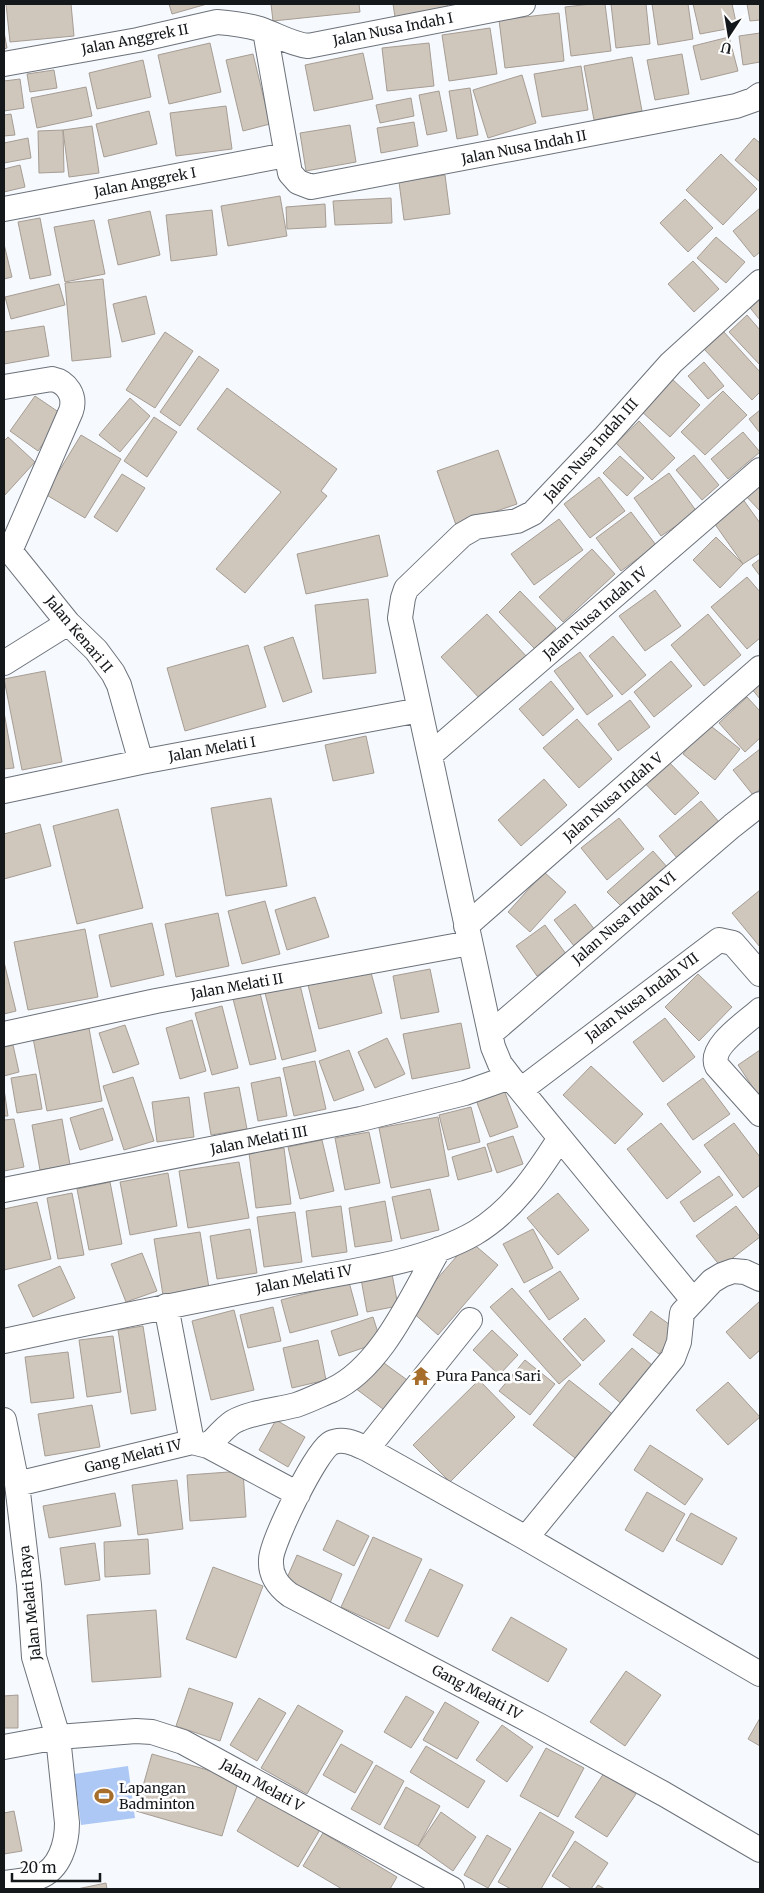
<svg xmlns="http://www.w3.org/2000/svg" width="764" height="1893" font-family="Merriweather,serif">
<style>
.green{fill:#adc8f5}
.building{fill:#cfc6bc;stroke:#a69d94}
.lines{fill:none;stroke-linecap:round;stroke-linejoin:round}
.minor-casing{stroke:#6c727b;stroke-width:26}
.minor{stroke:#fff;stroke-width:24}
.labels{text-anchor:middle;stroke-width:5;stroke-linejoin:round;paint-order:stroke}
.street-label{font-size:14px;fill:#15181b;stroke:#fff}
.poi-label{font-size:14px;fill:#15181b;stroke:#fff;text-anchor:start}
</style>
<rect width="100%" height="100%" fill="#f6f9fd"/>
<path class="green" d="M128,1766l7,52 -54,7 -7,-51z"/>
<path class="building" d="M6,4h65l3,32 -64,6z
M169,4h38l-35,10z
M271,4h88l1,8 -87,9z
M393,4h54l1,5 -53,8z
M591,4h14l6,47 -40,5 -6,-49z
M611,4h35l4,40 -34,4z
M652,4h36l5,35 -35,6z
M693,4h39l5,23 -37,7z
M747,4h13v16l-10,1z
M559,13l5,48 -59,7 -6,-48z
M490,28l7,46 -48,7 -7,-46z
M4,32l3,16 -3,1z
M760,33v29l-17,3 -4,-29z
M729,37l9,34 -37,9 -8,-34z
M210,43l11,49 -52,12 -11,-49z
M429,43l5,43 -47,5 -5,-43z
M363,53l10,46 -59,12 -9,-46z
M253,54l17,70 -27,7 -17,-71z
M682,54l7,40 -34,6 -8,-40z
M632,57l10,54 -48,9 -10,-54z
M143,60l8,37 -54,12 -8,-36z
M581,66l7,44 -46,7 -8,-43z
M54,70l3,18 -27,4 -3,-18z
M522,75l14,48 -48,15 -15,-48z
M20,79l4,29 -20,3v-30z
M86,87l6,29 -55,12 -6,-30z
M470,88l8,47 -21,4 -8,-48z
M439,91l8,40 -20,4 -8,-40z
M411,98l3,18 -34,7 -4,-18z
M226,106l6,43 -56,7 -6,-43z
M149,111l8,33 -53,13 -8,-33z
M11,114l4,21 -11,1v-21z
M414,122l4,24 -37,7 -4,-25z
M350,125l6,37 -50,9 -6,-38z
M92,126l7,47 -30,4 -6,-47z
M63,130l1,42 -25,1 -1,-42z
M28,138l3,20 -27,5v-20z
M754,138l6,5v39l-25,-22z
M721,154l36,35 -34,36 -37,-35z
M20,165l5,22 -21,5v-23z
M445,175l5,39 -46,6 -5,-38z
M280,196l7,40 -59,10 -7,-40z
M391,198l1,25 -57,2 -2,-24z
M685,199l28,29 -25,24 -28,-29z
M325,204l1,23 -39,2 -1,-22z
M760,208v44l-6,5 -21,-26z
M212,210l5,45 -46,6 -5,-46z
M150,211l10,44 -42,10 -10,-45z
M40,218l11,57 -21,4 -12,-57z
M94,220l11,54 -40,8 -11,-55z
M716,237l29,25 -19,21 -29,-25z
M4,244l8,33 -8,2z
M693,261l26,28 -25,23 -26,-28z
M103,279l8,78 -39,4 -7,-78z
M59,284l6,21 -54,14 -6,-22z
M760,292v28l-13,-16z
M146,296l9,38 -33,8 -9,-38z
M747,315l13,15v35l-31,-33z
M44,326l5,30 -45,8v-32z
M723,331l37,41v20l-8,8 -48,-51z
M165,332l28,19 -38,57 -29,-18z
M199,356l20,14 -39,56 -20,-14z
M704,362l20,24 -16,13 -20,-23z
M672,379l28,26 -30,32 -29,-26z
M227,388l110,81 -16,22 6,5 -82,97 -29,-24 65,-77 -84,-63z
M723,391l24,24 -42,40 -24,-23z
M35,396l28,19 -25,36 -28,-20z
M130,398l20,18 -30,36 -21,-17z
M760,410v23l-11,-14z
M154,417l23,15 -30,45 -23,-16z
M639,421l36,37 -23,22 -36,-37z
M743,432l17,20 -32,27 -17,-20z
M81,435l40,24 -36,59 -40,-24z
M8,437l27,25 -31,34v-55z
M498,450l19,54 -61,21 -19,-54z
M694,455l25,30 -17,15 -26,-30z
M620,456l24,22 -17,18 -24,-23z
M669,473l28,39 -36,24 -27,-38z
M122,474l23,14 -28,44 -23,-15z
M599,477l26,34 -35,27 -26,-34z
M760,482v29l-15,-16z
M742,498l18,25v30l-17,11 -31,-44z
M631,512l25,33 -35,26 -25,-33z
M559,519l24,31 -49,35 -23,-31z
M379,535l9,41 -82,18 -9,-40z
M716,537l27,27 -23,24 -27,-28z
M592,549l23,25 -52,48 -24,-25z
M760,559v17l-8,-11z
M747,577l13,15v46l-13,11 -36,-42z
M655,590l26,36 -36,25 -26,-35z
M520,591l36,37 -21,21 -36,-37z
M368,599l8,74 -53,6 -8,-74z
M487,614l41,44 -46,43 -41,-44z
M708,614l33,41 -37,31 -33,-41z
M613,636l33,39 -24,20 -33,-39z
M293,637l19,55 -29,10 -19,-55z
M248,645l18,62 -81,24 -18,-63z
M580,652l33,44 -26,19 -33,-44z
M671,661l21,25 -38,31 -20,-25z
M45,671l17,91 -40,8 -18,-91z
M551,681l23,28 -31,27 -24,-27z
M760,681v18l-9,-11z
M747,697l13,14v27l-15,14 -26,-29z
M630,700l20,27 -32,24 -20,-27z
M4,712l10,56 -10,1z
M577,719l35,40 -33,29 -36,-40z
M707,723l33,26 -25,31 -32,-26z
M366,736l8,37 -41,8 -8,-36z
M760,749v40l-7,6 -20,-25z
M663,756l36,37 -24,22 -35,-37z
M544,779l23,26 -46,41 -23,-26z
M271,798l16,88 -61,10 -15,-88z
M701,801l18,21 -42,36 -18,-22z
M118,809l25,99 -66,16 -24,-98z
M619,818l25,31 -37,31 -26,-32z
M40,824l11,42 -47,13v-45z
M653,851l15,17 -45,40 -16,-16z
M544,872l22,20 -36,40 -22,-20z
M760,890v57l-28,-34z
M315,897l14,40 -42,13 -12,-40z
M265,901l15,53 -38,10 -14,-53z
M575,904l20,26 -21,16 -20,-26z
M218,913l11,53 -53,11 -11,-53z
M152,923l12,52 -53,12 -12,-52z
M545,925l21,29 -29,22 -21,-30z
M85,929l13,68 -70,13 -14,-68z
M4,962l12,49 -12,3z
M370,969l12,44 -63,16 -11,-44z
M430,969l9,43 -38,7 -8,-43z
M698,974l34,33 -33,34 -34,-34z
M300,985l16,66 -34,9 -17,-67z
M260,993l16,66 -26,6 -17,-66z
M222,1006l16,62 -26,7 -17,-62z
M665,1018l30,39 -32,25 -30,-40z
M192,1020l14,51 -26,8 -14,-51z
M461,1023l9,45 -58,11 -9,-45z
M125,1025l14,39 -26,9 -14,-40z
M89,1028l13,73 -55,10 -14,-73z
M387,1038l18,36 -30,14 -17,-36z
M13,1045l6,27 -15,4v-29z
M349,1050l15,40 -30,11 -15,-40z
M760,1050v48l-22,-33z
M315,1061l11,48 -32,7 -11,-48z
M591,1066l52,48 -28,30 -52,-49z
M36,1074l6,35 -25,4 -6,-35z
M133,1077l21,64 -30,9 -21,-64z
M280,1077l7,39 -29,5 -7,-38z
M703,1078l27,36 -37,26 -26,-36z
M239,1087l8,42 -36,6 -7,-42z
M4,1089l4,27h-4z
M504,1090l14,37 -28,10 -14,-37z
M189,1097l5,40 -37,5 -5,-40z
M471,1107l9,35 -32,8 -9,-35z
M103,1108l10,32 -33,10 -10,-32z
M438,1117l11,59 -58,12 -12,-60z
M14,1119l10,48 -20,4v-51z
M62,1119l8,46 -30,5 -8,-45z
M661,1123l40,49 -34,27 -40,-50z
M734,1123l26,34v28l-17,13 -39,-53z
M369,1132l11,51 -35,7 -10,-52z
M513,1136l10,28 -26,9 -10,-29z
M322,1140l12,51 -34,8 -12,-52z
M485,1147l7,24 -34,9 -6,-23z
M284,1148l7,56 -35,4 -7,-55z
M239,1162l10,56 -61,10 -9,-57z
M168,1173l9,53 -47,9 -10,-53z
M719,1176l14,19 -39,27 -14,-20z
M110,1182l12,62 -33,6 -12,-61z
M430,1189l9,41 -38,9 -9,-42z
M72,1193l12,62 -26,4 -11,-61z
M558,1193l31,37 -31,25 -31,-37z
M385,1201l7,40 -37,6 -6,-39z
M37,1202l14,57 -47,11v-61z
M341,1206l6,46 -35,5 -6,-46z
M736,1206l24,31 -39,30 -25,-31z
M295,1212l7,50 -38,5 -7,-50z
M250,1229l7,44 -40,6 -7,-43z
M533,1229l20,39 -29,15 -21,-39z
M200,1232l9,56 -46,7 -9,-56z
M470,1241l28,24 -60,70 -28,-25z
M142,1253l15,38 -31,11 -15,-38z
M60,1266l15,32 -42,19 -15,-32z
M560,1271l19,28 -30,21 -20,-29z
M392,1274l6,32 -31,6 -6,-33z
M349,1282l9,33 -68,18 -9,-33z
M512,1288l69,77 -22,19 -69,-77z
M760,1301v49l-10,9 -24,-27z
M273,1307l8,34 -33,7 -8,-33z
M234,1310l20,80 -43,10 -19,-79z
M651,1311l26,19 -18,24 -26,-19z
M373,1317l8,25 -42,14 -8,-25z
M585,1318l20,23 -22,20 -20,-22z
M143,1326l13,84 -25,4 -13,-84z
M492,1330l26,25 -19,20 -26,-25z
M113,1336l8,56 -34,5 -8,-57z
M318,1340l8,40 -34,8 -9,-40z
M632,1348l27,23 -33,37 -27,-24z
M68,1352l6,46 -43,5 -6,-46z
M377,1358l33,24 -23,30 -32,-24z
M525,1360l30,24 -25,31 -31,-24z
M479,1380l36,37 -65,65 -37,-37z
M569,1380l46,36 -36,45 -46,-36z
M728,1382l32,35 -32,28 -32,-35z
M92,1405l8,42 -55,9 -7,-42z
M276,1420l29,17 -17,30 -29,-17z
M650,1445l53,34 -18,26 -51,-35z
M243,1471l3,46 -56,4 -3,-46z
M177,1480l6,49 -45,6 -6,-50z
M647,1492l38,22 -22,38 -38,-22z
M115,1493l6,33 -72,12 -6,-32z
M691,1513l46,25 -15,27 -46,-25z
M337,1520l32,16 -15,30 -31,-16z
M373,1537l49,22 -33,70 -48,-22z
M148,1539l2,35 -45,3 -1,-35z
M95,1543l5,37 -35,5 -5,-37z
M297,1555l45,19 -12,29 -46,-18z
M213,1567l50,19 -27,72 -50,-19z
M430,1569l33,16 -25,52 -33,-16z
M156,1610l5,67 -69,5 -5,-67z
M511,1617l56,32 -19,33 -56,-32z
M626,1671l35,24 -36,51 -35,-24z
M189,1688l44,15 -13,38 -44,-15z
M18,1695v33h-14v-32z
M406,1696l28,16 -23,36 -27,-16z
M259,1698l27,15 -29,48 -27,-16z
M445,1702l34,20 -22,37 -34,-19z
M298,1705l45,26 -36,63 -46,-26z
M760,1718v28l-12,-7z
M502,1725l31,22 -26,35 -31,-22z
M341,1744l32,18 -18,31 -32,-18z
M426,1746l59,35 -17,27 -58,-36z
M546,1748l38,20 -26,49 -38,-21z
M152,1754l87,25 -17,57 -86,-25z
M376,1765l28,16 -24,44 -29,-16z
M604,1773l32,21 -29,43 -32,-20z
M406,1787l34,19 -22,40 -34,-18z
M260,1792l61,36 -23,39 -61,-36z
M14,1811l8,40 -18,3v-41z
M441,1812l35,25 -23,34 -35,-25z
M540,1812l34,20 -33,57h-30l-13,-7z
M323,1833l74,44 -7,12h-48l-39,-23z
M487,1835l24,14 -23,39 -24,-13z
M575,1841l33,22 -17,26h-19l-20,-13z
M106,1883l1,6h-30z
M598,1885l7,4h-10z"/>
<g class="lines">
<g class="minor-casing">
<path id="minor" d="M265,31l25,142 8,9 13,5 425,-81 17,-6 7,-5
M4,64l134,-24 79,-18c14,1 29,3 43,7 17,6 31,15 48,17l215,-42
M4,209l282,-54
M4,387l48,-8c15,3 24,17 19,32l-61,140
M4,546l6,5 58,72 28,27 17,23 6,12 22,77
M4,663l64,-40
M430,755l330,-285
M4,791l137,-29 279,-52
M466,926l294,-258
M760,1010c-13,12 -52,37 -43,56l43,48
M4,1034l152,-33 314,-58
M490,1034l242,-208 28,-22
M522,1089l197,-149 14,3 27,31
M4,1190l357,-71 104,-26 45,-16
M693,1300l-183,-223 -10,-13 -7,-17 -93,-429 3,-20 3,-9 56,-54 14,-8 41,-6 16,-8 72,-76 66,-74 89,-81
M166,1306l26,136
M4,1341c92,-20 185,-39 278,-57 62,-12 139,-20 193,-51 38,-23 62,-59 85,-95
M4,1420l13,64 12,101 5,72 24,80 9,86c0,20 -7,46 -28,54 -10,4 -24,4 -35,6
M208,1446c8,-8 16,-18 25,-24 18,-10 43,-12 63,-17 12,-4 24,-10 36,-15 50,-23 80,-95 107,-141
M367,1449l103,-129
M17,1484l175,-42 16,4 90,48
M526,1538l147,-180 6,-16 3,-29 30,-32 10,-6 11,-4 12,1 15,7
M760,1674l-234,-136 -159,-89c-11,-5 -24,-12 -36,-6 -14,6 -60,100 -60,117 -1,16 7,26 19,35l250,131 124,68 96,56
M4,1747l54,-10 78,-6 16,1 31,10 269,147"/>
</g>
<use href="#minor" class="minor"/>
</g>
<defs>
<g id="temple-bare" transform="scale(1.5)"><path d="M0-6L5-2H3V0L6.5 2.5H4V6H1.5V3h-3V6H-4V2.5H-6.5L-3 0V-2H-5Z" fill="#a66d2b" stroke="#fff" stroke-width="2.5" paint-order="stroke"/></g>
<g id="stadium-bare" transform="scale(1.5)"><path d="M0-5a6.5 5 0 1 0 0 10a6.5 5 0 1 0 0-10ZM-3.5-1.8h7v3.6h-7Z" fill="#a66d2b" stroke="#fff" stroke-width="2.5" paint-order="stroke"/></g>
</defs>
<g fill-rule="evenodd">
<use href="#temple-bare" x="421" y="1376"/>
<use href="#stadium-bare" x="104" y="1796"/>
</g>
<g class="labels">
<g class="street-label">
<text transform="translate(393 29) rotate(-11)" y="5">Jalan Nusa Indah I</text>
<text transform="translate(135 39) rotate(-11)" y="5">Jalan Anggrek II</text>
<text transform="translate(524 147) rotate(-11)" y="5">Jalan Nusa Indah II</text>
<text transform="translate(145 182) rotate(-11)" y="5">Jalan Anggrek I</text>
<text transform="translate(591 450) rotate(-48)" y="5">Jalan Nusa Indah III</text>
<text transform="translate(595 613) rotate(-41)" y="5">Jalan Nusa Indah IV</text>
<text transform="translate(79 634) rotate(50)" y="5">Jalan Kenari II</text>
<text transform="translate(212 749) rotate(-10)" y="5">Jalan Melati I</text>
<text transform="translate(613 797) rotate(-41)" y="5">Jalan Nusa Indah V</text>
<text transform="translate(624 918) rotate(-41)" y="5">Jalan Nusa Indah VI</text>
<text transform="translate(237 986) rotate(-10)" y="5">Jalan Melati II</text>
<text transform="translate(642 997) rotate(-37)" y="5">Jalan Nusa Indah VII</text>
<text transform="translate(259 1140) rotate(-11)" y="5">Jalan Melati III</text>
<text transform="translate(304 1279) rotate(-11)" y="5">Jalan Melati IV</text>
<text transform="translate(133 1456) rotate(-14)" y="5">Gang Melati IV</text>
<text transform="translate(30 1603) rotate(-96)" y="5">Jalan Melati Raya</text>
<text transform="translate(477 1692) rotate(28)" y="5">Gang Melati IV</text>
<text transform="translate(262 1785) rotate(29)" y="5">Jalan Melati V</text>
</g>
<g class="poi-label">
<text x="436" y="1381">Pura Panca Sari</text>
<text x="119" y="1793">Lapangan<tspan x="119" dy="16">Badminton</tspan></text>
</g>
</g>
<rect width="764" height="1893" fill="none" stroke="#15181b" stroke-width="10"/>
<g transform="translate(729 35) rotate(192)" stroke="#ffffff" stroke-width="4" paint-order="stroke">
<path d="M0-4L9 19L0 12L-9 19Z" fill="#15181b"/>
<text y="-8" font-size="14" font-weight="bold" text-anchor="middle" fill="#15181b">U</text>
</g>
<path d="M12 1873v8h88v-8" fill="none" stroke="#15181b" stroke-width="2.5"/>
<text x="20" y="1873" font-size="15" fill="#15181b" stroke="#ffffff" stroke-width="4" paint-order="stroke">20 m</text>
</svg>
